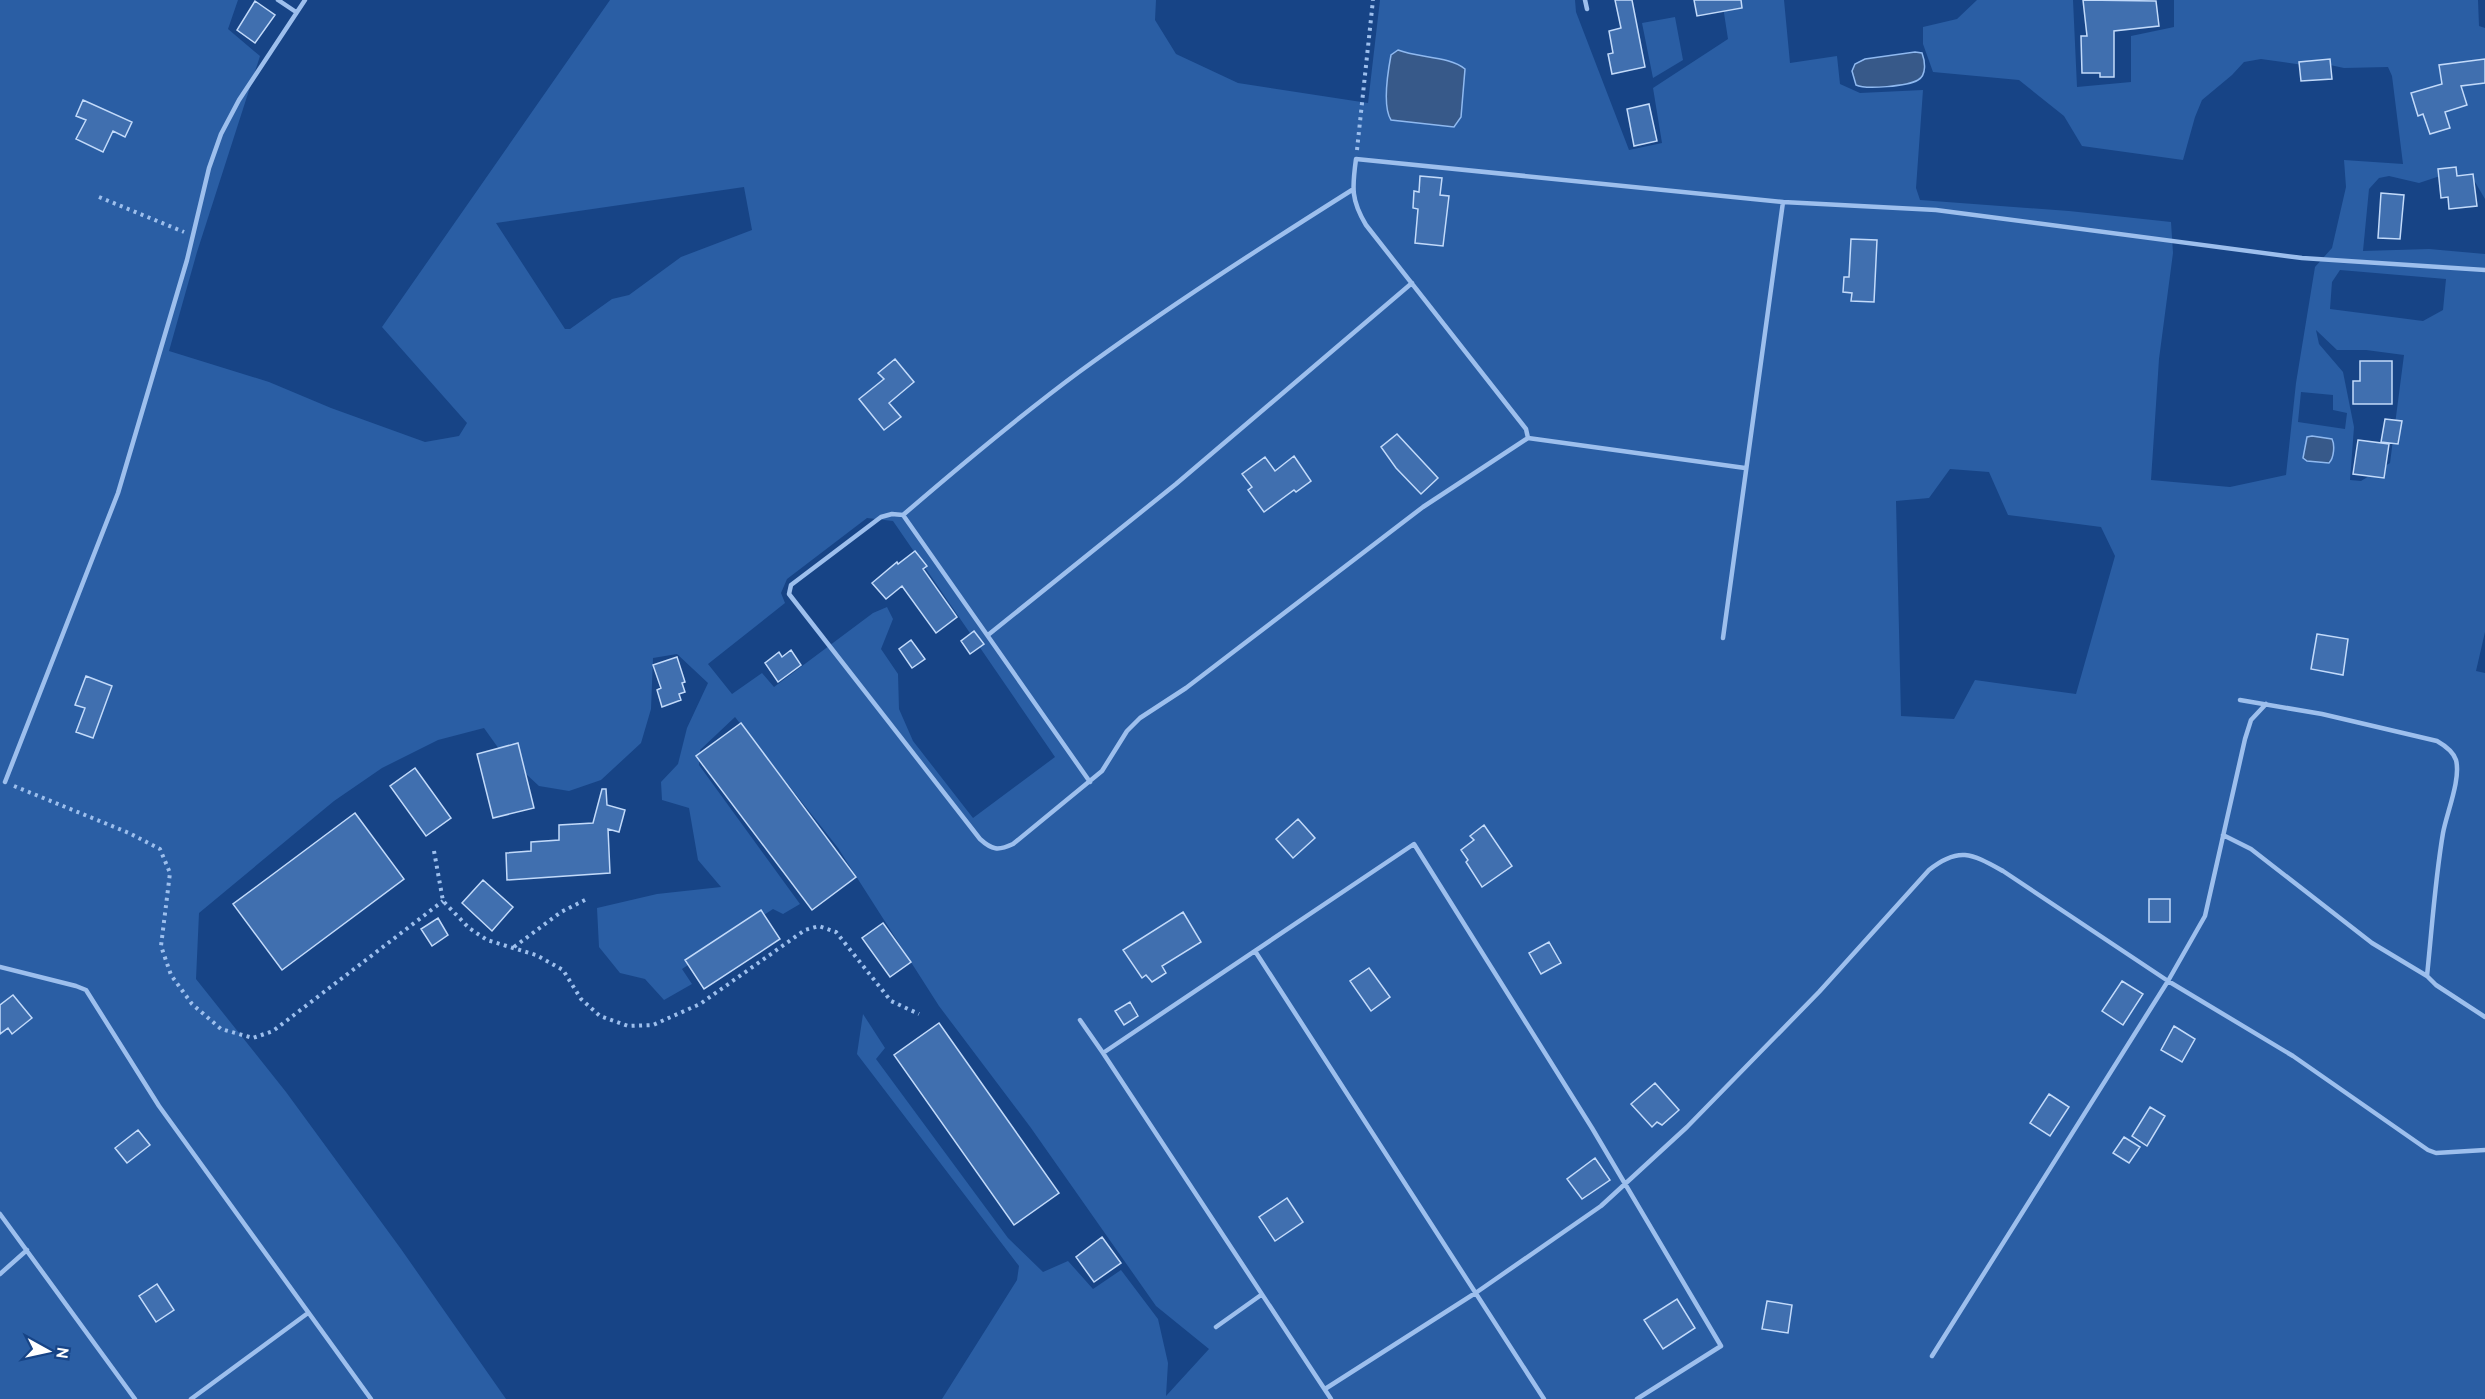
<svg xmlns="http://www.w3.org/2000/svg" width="2485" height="1399" font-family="Overpass,sans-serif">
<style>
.green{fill:#2a5ea4;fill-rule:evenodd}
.water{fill:#375989;stroke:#8fb9f0;stroke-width:1.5}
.building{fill:#406faf;stroke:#c2dafa;stroke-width:1.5}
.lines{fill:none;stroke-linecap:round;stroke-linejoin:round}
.path{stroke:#9dbfed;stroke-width:4;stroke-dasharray:3 4.5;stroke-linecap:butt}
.service{stroke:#9dbfed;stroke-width:4.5}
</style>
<rect width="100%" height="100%" fill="#174486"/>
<path class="green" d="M0,0h238l-10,29 32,27 -63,196 -28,99 100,31 62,26 94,34 34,-6 8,-13 -85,-96 228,-327h546l-1,20 21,34 62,29 130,20 12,-103h195l1,12 53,138 33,-7 -9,-55 75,-49 -6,-39h62l6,63 47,-7 3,28 20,9 63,-3 -7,98 4,12 149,11 102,11 2,31 -14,106 -8,121 79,7 56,-12 10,-92 19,-116 17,-19 14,-61 -2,-27 59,4 -11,-88 -4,-9 -44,1 -14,-3h-27l-42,-6 -17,3 -12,13 -30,25 -7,17 -12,43 -101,-14 -18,-30 -45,-36 -86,-8 -10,-28v-17l34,-8 20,-19h96l4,87 54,-5v-46l43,-9v-27h304l1,26 6,2v171l-10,-17 -38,-5 -18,6 -30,-7 -10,2 -10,11 -6,62 66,-2 56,5v378l-9,39 9,2v726h-1543l75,-119 2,-14 -162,-212 6,-40 22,34 -9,11 132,179 35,34 25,-11 25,28 28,-19 37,49 10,44 -2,33 43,-47 -53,-43 -125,-178 -92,-122 -101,-158 -103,-131 -35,33 -1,15 101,139 -17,10 -10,-5 -91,60 10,15 -28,16 -19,-21 -25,-6 -21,-26 -2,-39 60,-14 64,-7 -23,-27 -9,-52 -27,-8 -1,-18 17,-18 9,-36 21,-45 -31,-29 -24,4 -2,51 -10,34 -40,37 -32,11 -30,-5 -40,-37 -15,-21 -46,12 -56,28 -48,33 -135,112 -3,66 90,113 115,157 105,150h-506zM1398,50c20,8 52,6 66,19l-3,48 -7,10 -15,-2zM744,187l8,43 -71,27 -52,38 -17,4 -42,30h-5l-69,-106zM2340,270l106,9 -3,31 -20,11 -93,-12 2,-27zM2316,330l21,20h29l38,5 -14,108 -29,18 -11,-1 4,-53 -11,-55 -24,-28zM2301,392l32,3v15l14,3 -2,16 -47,-7zM1950,469l39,3 19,43 93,12 14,29 -39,138 -101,-14 -21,39 -53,-3 -5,-215 33,-3zM867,518l26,3 162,236 -82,61 -60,-77 -14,-32 -1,-35 -17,-25 12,-30 -6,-12 -14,6 -99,74 -12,-14 -30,21 -24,-30 77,-61 -4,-10 6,-14z
M1675,17l8,43 -30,18 -11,-55z"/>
<path class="water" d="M1398,50c20,8 52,6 67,19l-4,48 -7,10 -63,-7c-9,-14 -3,-49 0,-65z
M1915,52l7,1c3,8 5,22 -4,27 -10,6 -52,10 -62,5l-4,-14 3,-7 10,-5z
M2312,436l20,3c3,6 2,19 -3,24l-22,-2 -4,-3 4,-21z"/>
<path class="building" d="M1615,0h17l13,67 -33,7 -4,-20 5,-1 -4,-22 12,-3z
M1694,0h47l1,8 -45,8z
M2083,0l73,1 3,25 -45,5v46h-14v-4h-18l-1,-37h6z
M255,1l20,14 -20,28 -18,-13z
M2330,59l2,20 -31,2 -2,-19z
M2485,59v24l-24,3 6,19 -22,7 5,16 -20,6 -7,-20 -5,2 -7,-23 31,-9 -3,-19z
M83,100l49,22 -7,15 -12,-6 -10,21 -27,-13 10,-19 -10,-4z
M1649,104l8,37 -23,5 -7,-37z
M2456,167l1,9 16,-2 4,32 -28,3 -1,-12 -7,1 -3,-29z
M1420,176l22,2 -2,17 9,1 -6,50 -28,-3 3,-34 -5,-1 1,-17 5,1z
M2381,193l23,2 -4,44 -22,-1z
M1851,239l26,1 -3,62 -23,-1 1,-8 -9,-1 1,-15h5z
M895,359l19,23 -25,21 12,14 -17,13 -25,-31 25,-20 -6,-6z
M2360,361h32v43h-39v-23h7z
M2385,419l17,2 -4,23 -17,-2z
M1397,434l41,44 -17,16 -25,-26 -15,-21z
M2358,440l31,4 -5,34 -31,-4z
M1294,456l17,25 -15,11 -2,-2 -30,22 -16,-22 4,-3 -10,-13 23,-17 10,14z
M915,551l12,15 -4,3 34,48 -21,16 -34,-47 -16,13 -14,-16 25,-21 1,2z
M974,631l10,13 -14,10 -9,-13z
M2317,634l31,5 -5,36 -32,-6z
M911,640l14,19 -13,9 -13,-19z
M791,650l10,15 -23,17 -13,-19 14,-11 3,5z
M677,657l8,25 -3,1 3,9 -6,2 2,6 -19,7 -5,-17 4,-2 -8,-23z
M86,676l26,10 -19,52 -17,-6 9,-24 -10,-3z
M741,723l115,154 -44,33 -116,-154z
M518,743l16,65 -41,10 -16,-64z
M415,768l36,50 -25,18 -36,-50z
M602,789h4l1,16 18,5 -6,22 -11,-3 2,44 -103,7 -1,-27 25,-2v-9l28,-2v-15l34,-2z
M355,813l49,66 -122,91 -49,-66z
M1298,819l17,19 -22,20 -17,-19z
M1484,825l28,41 -30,21 -16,-25 2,-2 -7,-10 13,-10 -4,-4z
M483,880l30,27 -21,24 -30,-28z
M2149,899h21v23h-21z
M761,910l19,29 -76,50 -19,-29z
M1183,912l18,30 -39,24 4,7 -14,9 -6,-7 -4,3 -19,-28z
M438,918l10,17 -16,11 -11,-17z
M883,923l28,39 -21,15 -28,-39z
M1549,942l12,21 -20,11 -12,-21z
M1369,968l21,29 -19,14 -21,-30z
M2122,981l21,13 -20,31 -21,-14z
M13,995l19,23 -20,16 -4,-6 -8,6v-29z
M1130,1002l8,14 -14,9 -9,-14z
M939,1023l120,170 -45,32 -120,-170z
M2174,1026l21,13 -13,23 -21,-12z
M1655,1083l24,27 -17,15 -5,-3 -5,5 -21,-23z
M2049,1094l20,13 -19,29 -20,-13z
M2150,1107l15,9 -18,30 -15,-10z
M138,1130l12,15 -23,18 -12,-15z
M2124,1137l16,10 -11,16 -16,-10z
M1595,1158l15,22 -28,19 -15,-20z
M1287,1198l16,24 -28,19 -16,-24z
M1102,1237l19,26 -27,19 -18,-25z
M157,1284l17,26 -18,12 -17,-26z
M1677,1299l18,29 -32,21 -19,-29z
M1767,1301l25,4 -4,28 -26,-4z"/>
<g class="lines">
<path class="path" d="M1357,150l16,-150
M99,197l85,35
M14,786l115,47 31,16 10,24 -9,73 10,29 21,29 29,25 32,9 20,-7 170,-130
M434,851l9,50 26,27 18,12 49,15 27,15 18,29 19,17 28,10 25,-1 47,-21 105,-74 14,-4 17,6 55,69 28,13
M514,947l47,-35 24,-12"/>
<path class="service" d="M278,0l18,12
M1585,0l2,9
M1528,438l-2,-9 -160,-204c-15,-25 -14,-37 -10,-66l427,43 153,8 366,48 183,12
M903,515c57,-49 115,-98 176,-143 89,-65 181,-124 273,-182
M988,635l188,-151 236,-201
M1723,638l60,-436
M2240,700l82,14 115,27c7,4 16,10 19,19 5,19 -9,52 -13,73 -8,47 -11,95 -16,143
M5,782l113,-289 69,-233 22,-92 12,-34 18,-34 66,-100
M1090,782l-187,-267 -11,-1 -11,3 -90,68 -2,9 191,245c12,11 18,12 33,5l89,-73 25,-40 13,-13 46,-30 237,-181 105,-69 217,30
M2223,835l28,14 121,94 55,33 9,9 49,32
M1255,951l289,448
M0,967l76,19 10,4 73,116 212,293
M1080,1020l23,33
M0,1214l135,185
M0,1274l27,-24
M1216,1327l45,-32
M1932,1356l236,-375 37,-65 40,-177 6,-19 15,-16
M1325,1389l152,-97 124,-86 86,-79 132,-135 110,-122c30,-24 43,-16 74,1l165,110 125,75 135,94 8,3 49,-3
M191,1399l117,-86
M1331,1399l-228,-346 311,-209 178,284 129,218 -84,53"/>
</g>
<g transform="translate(48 1351) rotate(98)" stroke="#174486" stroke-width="4.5" paint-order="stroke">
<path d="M0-4.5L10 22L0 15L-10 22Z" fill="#ffffff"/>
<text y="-9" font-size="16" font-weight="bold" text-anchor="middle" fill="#ffffff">N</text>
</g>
</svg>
